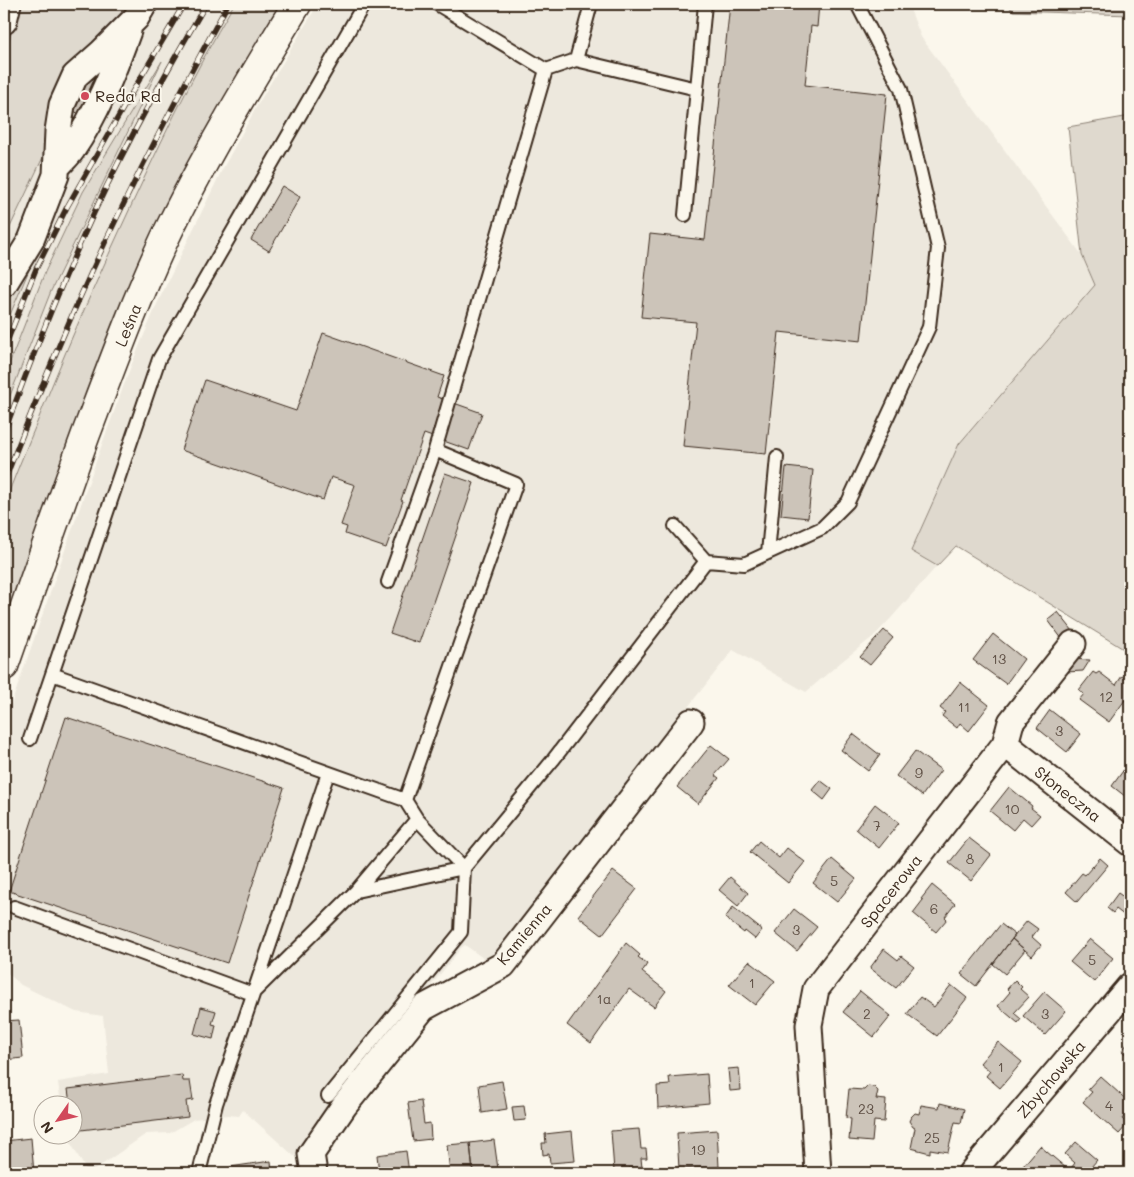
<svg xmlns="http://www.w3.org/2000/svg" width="1134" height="1177" font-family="Mali,sans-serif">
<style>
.built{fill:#ede8dd}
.green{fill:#dfd9ce;stroke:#8d8276}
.building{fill:#ccc4b9;stroke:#3b2a1e}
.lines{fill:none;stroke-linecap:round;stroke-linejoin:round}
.service-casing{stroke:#3b2a1e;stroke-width:16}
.minor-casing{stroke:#3b2a1e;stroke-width:29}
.tertiary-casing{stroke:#3b2a1e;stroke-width:31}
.service{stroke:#fbf7ec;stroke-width:12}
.minor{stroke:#fbf7ec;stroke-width:25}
.tertiary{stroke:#fbf7ec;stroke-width:28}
.rail-casing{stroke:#3b2a1e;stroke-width:5.5}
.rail{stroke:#fbf7ec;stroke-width:4;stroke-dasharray:11;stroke-linecap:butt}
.poi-dot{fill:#d1495b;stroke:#fbf7ec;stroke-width:2}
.labels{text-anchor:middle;stroke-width:4;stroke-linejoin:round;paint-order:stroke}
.number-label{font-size:14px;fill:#5f5045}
.poi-label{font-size:16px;fill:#3b2a1e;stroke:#fbf7ec;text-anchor:start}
.street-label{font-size:16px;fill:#3b2a1e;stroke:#fbf7ec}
</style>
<rect width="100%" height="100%" fill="#fbf7ec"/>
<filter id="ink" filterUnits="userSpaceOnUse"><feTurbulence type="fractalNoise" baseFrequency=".02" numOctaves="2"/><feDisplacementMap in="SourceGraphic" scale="10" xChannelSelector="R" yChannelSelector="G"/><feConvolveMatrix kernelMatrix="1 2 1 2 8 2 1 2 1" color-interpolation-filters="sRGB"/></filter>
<g filter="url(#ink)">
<path class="built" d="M106,4h173l-275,623v-387z
M318,4h590l13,33 161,218 13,30 -136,159 -48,106 26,16 -45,51 -18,19 -33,26 -35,30 -73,-42 -246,311 -22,-16 -4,3 -164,207 -3,1 -51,-46 -4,6 -11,-1 -34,4 -24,14 -24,1 -56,39h-2l-22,-38 6,-1v-30h-11l-3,-22 51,-8 -6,-58 -27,-4 -55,-27 -17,-15v-245l97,-278 30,-81 26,-62 65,-134 36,-66z"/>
<path class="green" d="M20,4h116l-19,25 -69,122 -4,4 -40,85v-184z
M234,4h48l-278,623v-121c9,-27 21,-54 32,-81 26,-66 54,-130 84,-195 35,-76 71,-153 114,-226z
M1007,4h123v11l-117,-4z
M162,61l-111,230 -47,120v-34l41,-105 38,-80z
M1130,116v537l-174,-107 -19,20 -26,-15 48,-107 136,-159 -13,-30 -14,-128z
M82,145l-78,184v-36l58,-118z"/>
<path class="building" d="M730,4h89l-2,23 -6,-1 -6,59 82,9 -26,247 -82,-9 -13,122 -83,-8 13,-124 -55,-5 9,-83 55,6z
M86,76l16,9 -18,32 -15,-9z
M282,186l18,11 -31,54 -18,-11z
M323,333l121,43 -7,21 45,16 -13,37 -45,-16 -23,66 2,1 -17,47 -41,-14 2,-7 -6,-2 14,-40 -24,-8 -8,23 -142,-50 24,-70 91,31z
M786,467l27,3 -5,48 -27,-3z
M445,473l29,10 -55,160 -29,-10z
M1058,612l15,19 -11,8 -14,-19z
M884,630l9,8 -23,27 -10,-8z
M993,634l31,25 -18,25 -33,-24z
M1067,659l23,1 -7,11 -17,1z
M1093,672l3,2 3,-2 17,13 6,-9 8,6v22l-5,-4 -16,22 -30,-22 5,-6 -5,-4z
M960,682l29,23 -20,26 -9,-8 -3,5 -15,-12 3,-4 -5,-4z
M1050,710l31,24 -14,18 -30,-24z
M66,717l218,71 -57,175 -218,-72z
M853,734l27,21 -12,16 -27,-21z
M711,745l18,14 -14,16 4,3 -21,26 -21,-17z
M915,751l26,19 -19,26 -26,-20z
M1128,764l2,2v34l-18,-14z
M820,780l12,9 -8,11 -12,-10z
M1009,787l23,19 -1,2 9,7 -9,10 -8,-7 -10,12 -23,-19z
M875,804l24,19 -20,25 -23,-19z
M969,838l22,17 -20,26 -22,-18z
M759,841l20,17 8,-10 18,14 -17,21 -38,-31z
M1100,858l8,7 -31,37 -11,-10 16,-19 3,2z
M832,859l24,20 -19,23 -24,-19z
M613,871l24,18 -35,46 -24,-19z
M730,877l18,16 -10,13 -19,-16z
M932,885l23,19 -10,13 2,2 -11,13 -23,-19 10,-13 -2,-1z
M1130,891v29l-14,-11 -3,4 -6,-5 11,-15 7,5z
M733,907l29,23 -7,9 -10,-8 -1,2 -19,-15z
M794,909l23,18 -20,24 -22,-18z
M1027,921l11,8 -6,8 9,8 -9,11 -20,-17z
M1001,924l14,11 -39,51 -15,-12z
M1012,939l13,11 -20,24 -12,-10z
M1090,939l23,19 -19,24 -24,-20z
M626,943l14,12 -2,2 9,7 -5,8 24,19 -12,16 -25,-18 -38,54 -24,-18z
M884,949l14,11 3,-4 13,10 -18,22 -26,-20z
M749,961l26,20 -20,24 -26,-20z
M1015,980l7,7 -2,2 9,8 -15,16 7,6 -3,4 -20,-17 12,-14 -3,-3z
M951,985l16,13 -30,38 -30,-22 13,-17 14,10z
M860,991l31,25 -17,21 -31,-25z
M1044,992l22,19 -21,24 -22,-19z
M201,1007l15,4 -4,13 4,1 -3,14 -19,-5z
M19,1020l4,38 -19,2v-39z
M1130,1040v18l-8,-7z
M998,1042l24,20 -22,26 -14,-12 4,-5 -10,-8z
M739,1068l2,22 -11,1 -2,-22z
M707,1074l2,29 -51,5 -1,-22 13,-1 -1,-8z
M182,1075l1,6h7l3,19 -7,1 2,16 -115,14 -1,-27h-2l-2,-15z
M1100,1076l30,27v6l-8,10 6,5 -9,10 -36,-32 9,-10 -4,-3z
M502,1081l5,28 -25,4 -3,-28z
M868,1086l6,1 4,4 -2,8 10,1 -2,22 -10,-1 -2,21 -23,-2 2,-21 -5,-1 3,-29 15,1z
M421,1101l3,23 6,-1 1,16 -18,2 -5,-38z
M940,1103l24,6 -3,14 -6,-1 -7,30 -18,-3v4l-19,-5 4,-20 -2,-1 -4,-6 2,-4 4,-4 4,1 2,-9 18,3z
M524,1106l2,14 -12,1 -2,-14z
M639,1129l2,20h5l1,9h-6l1,10h-2v-1l-11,1v2l-15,1 -3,-40z
M717,1130l2,37 -40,2 -2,-36z
M572,1131l3,30 -25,2 -1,-9 -6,1 -1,-12h4l-1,-9z
M31,1138l3,35h-30v-32z
M494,1140l4,29 -25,3 -3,-29z
M1076,1142l21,18 -11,13h-16l-2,-1 7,-9 -10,-9z
M470,1143l3,29 -23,1 -3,-28z
M1040,1146l26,22 -5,5h-41l-2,-1z
M406,1151l3,22h-30l-2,-18z
M271,1161l1,12h-41l-1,-6z"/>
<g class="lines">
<g class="service-casing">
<path id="service" d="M576,60l15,-56
M546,70l30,-10 121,29
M685,215l20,-211
M768,553l9,-96
M706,561l38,3 78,-36 26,-26 81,-175 9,-79 -37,-159 -44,-85
M388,582l47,-132 111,-380 -109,-66
M52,674l353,126 12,19 47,49
M30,739l129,-380 205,-355
M405,800l111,-316 -81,-34
M356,891l108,-23
M14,907l239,87
M254,992l102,-101 61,-72
M328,1096l133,-164 3,-64 89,-108 153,-199 -31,-35
M199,1173l17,-69 112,-331"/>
</g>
<g class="minor-casing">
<path id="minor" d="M4,21l4,-17
M57,167c5,-6 11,-11 15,-17 25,-37 41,-78 56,-119
M4,284l27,-44 25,-65 2,-44 4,-26 13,-29 27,-24 34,-34 8,-14
M1005,744l125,99
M314,1173l-3,-19 33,-48 79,-98 80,-43 188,-243
M818,1173l-9,-148 7,-36 189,-245 6,-22 62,-78
M971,1173l159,-187"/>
</g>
<g class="tertiary-casing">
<path id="tertiary" d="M4,666c27,-77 54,-155 82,-232 25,-66 49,-132 79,-196 39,-81 86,-158 132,-234"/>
</g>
<use href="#service" class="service"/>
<use href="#minor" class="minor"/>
<use href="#tertiary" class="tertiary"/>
<g class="rail-casing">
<path id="rail" d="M4,349l32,-80 31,-62 67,-118 50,-85
M4,433c24,-65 49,-130 78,-194 36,-81 79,-159 124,-235
M4,482c27,-70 55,-139 86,-207 42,-92 89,-182 138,-271"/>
</g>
<use href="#rail" class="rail"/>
</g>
</g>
<circle class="poi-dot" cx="85" cy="96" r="5"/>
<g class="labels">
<g class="number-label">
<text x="999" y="664">13</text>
<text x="1106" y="702">12</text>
<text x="964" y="712">11</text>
<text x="1059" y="736">3</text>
<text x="919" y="778">9</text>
<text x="1012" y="814">10</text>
<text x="877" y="831">7</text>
<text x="970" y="864">8</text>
<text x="834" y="886">5</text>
<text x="934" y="914">6</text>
<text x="796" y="935">3</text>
<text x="1092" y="965">5</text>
<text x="752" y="988">1</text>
<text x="604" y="1004">1a</text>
<text x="867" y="1019">2</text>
<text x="1045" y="1019">3</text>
<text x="1001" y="1072">1</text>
<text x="1109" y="1111">4</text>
<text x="866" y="1114">23</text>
<text x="932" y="1143">25</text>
<text x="698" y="1155">19</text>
</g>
<g class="poi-label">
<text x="95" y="102">Reda Rd</text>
</g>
<g class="street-label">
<text transform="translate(128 325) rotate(-68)" y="6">Leśna</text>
<text transform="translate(1068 794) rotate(38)" y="6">Słoneczna</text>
<text transform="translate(891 891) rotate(-52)" y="6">Spacerowa</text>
<text transform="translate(524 934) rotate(-50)" y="6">Kamienna</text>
<text transform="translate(1051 1079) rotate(-50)" y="6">Zbychowska</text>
</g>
</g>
<rect width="1134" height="1177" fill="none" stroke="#fbf7ec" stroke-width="20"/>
<rect x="10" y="10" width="1114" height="1157" fill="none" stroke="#3b2a1e" stroke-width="2" filter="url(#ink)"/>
<g transform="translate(58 1120) rotate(236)"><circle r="24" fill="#fbf7ec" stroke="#aea59a"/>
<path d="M0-4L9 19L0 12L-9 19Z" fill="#d1495b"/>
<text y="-8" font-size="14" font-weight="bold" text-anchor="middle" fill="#3b2a1e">N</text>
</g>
</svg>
